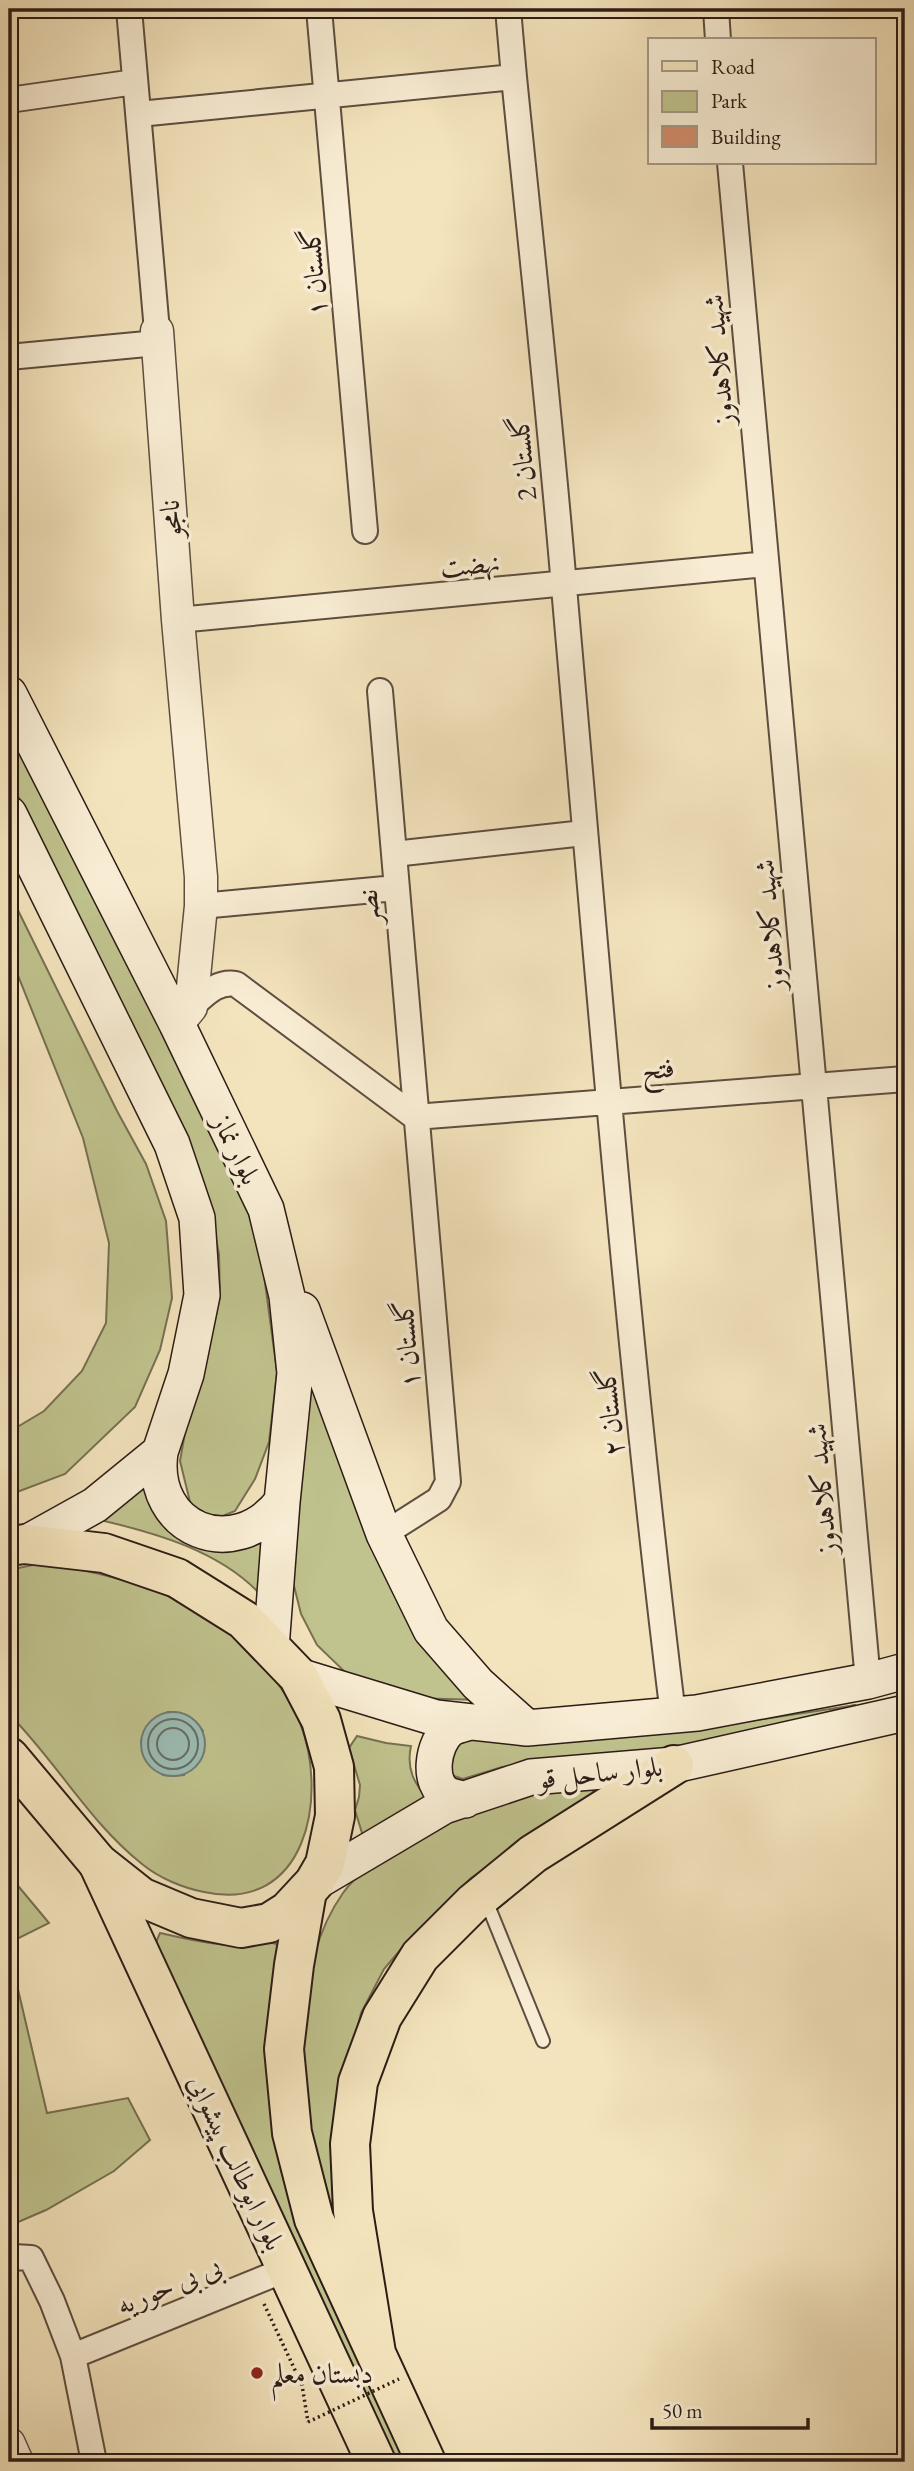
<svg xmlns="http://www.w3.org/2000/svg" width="914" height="2471" font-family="'EB Garamond',Amiri,serif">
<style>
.green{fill:#c0c38e;stroke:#767052;stroke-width:2;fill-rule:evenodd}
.water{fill:#9cbeb6;stroke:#6f7d76;stroke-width:2}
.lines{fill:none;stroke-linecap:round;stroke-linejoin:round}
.shore{stroke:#646d66;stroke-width:2}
.building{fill:#d28c6a;stroke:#2c1c16;stroke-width:2}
.service-casing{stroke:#5e4e40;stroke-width:16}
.minor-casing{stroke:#5e4e40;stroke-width:28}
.tertiary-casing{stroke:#5e4e40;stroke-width:35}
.secondary-casing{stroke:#2c1c16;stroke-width:38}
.primary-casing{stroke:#2c1c16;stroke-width:42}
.trunk-casing{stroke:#2c1c16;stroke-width:42}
.path{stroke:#2c1c16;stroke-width:3.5;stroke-dasharray:2 3.5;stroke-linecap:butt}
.service{stroke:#f8edd4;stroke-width:12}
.minor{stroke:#f8edd4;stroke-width:24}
.tertiary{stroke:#f8edd4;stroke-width:32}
.secondary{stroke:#f8edd4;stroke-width:35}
.primary{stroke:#f4e4bd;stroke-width:38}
.trunk{stroke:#f4e4bd;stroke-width:38}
.path-bridge{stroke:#2c1c16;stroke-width:3.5;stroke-dasharray:2 3.5;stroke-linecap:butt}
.poi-dot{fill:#8f2418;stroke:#f8edd4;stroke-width:2.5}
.labels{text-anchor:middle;stroke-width:7;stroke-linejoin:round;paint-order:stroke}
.street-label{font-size:28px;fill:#2c1c16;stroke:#f8edd4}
.poi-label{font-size:28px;fill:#2c1c16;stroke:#f8edd4;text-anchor:start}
</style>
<rect width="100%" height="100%" fill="#f4e4bd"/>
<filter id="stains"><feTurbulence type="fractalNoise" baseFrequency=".00286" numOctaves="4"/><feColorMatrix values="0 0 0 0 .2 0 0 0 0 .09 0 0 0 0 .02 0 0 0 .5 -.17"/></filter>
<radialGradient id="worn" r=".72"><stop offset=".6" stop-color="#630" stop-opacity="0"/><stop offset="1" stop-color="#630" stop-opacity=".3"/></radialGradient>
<path class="green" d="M9,721l235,477 17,55 16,119 -8,70 -14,37 -20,32 -22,9 -21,-10 -12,-49 6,-34 15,-44 19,-86 -1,-43 -11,-57 -199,-420z
M9,892l108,219 29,53 20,57 6,77 -12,52 -25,57 -70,67 -48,18h-8v-60l35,-21 38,-40 24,-48 3,-80 -26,-105 -74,-185z
M311,1384l167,316 -64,-2 -66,-23 -31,-30 -16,-31 -9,-36z
M143,1486l7,20 13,17 103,9 -7,61c-40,-42 -103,-60 -159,-73z
M42,1563c57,9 121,23 169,57 36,24 73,62 89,103 29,74 6,191 -96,169 -21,-4 -45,-14 -62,-28 -53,-42 -86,-103 -133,-150v-144zM168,1712c16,0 26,5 35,19l-19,44 -11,1 -10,-1 -22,-33c4,-17 12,-22 27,-30z
M856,1705l-114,29 -71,14 -113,11 -56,8 -39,12 -9,-3 -4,-6 4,-30 258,-13z
M357,1736l29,7 25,3c-5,23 3,38 19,55l-60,32h-8l-7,-23 4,-13 1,-12 -11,-37z
M586,1785l9,8 -124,85 -58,57 -29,34 -23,44 -21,87 -3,138c-13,-44 -28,-89 -32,-135 -6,-68 -3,-152 38,-210 14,-20 38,-34 59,-45 16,-10 33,-21 50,-29 42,-18 90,-26 134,-34z
M9,1875l40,48 -40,20z
M160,1933c24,5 47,11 71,12 17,0 33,-6 49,0l-5,17 -7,60 -1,51 5,48 9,49 13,45 112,247h-15l-237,-515z
M9,1951l38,162 81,-15 22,42 -36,31 -68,39 -37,16z"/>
<path class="water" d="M141 1744a32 32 0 1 1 64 0a32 32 0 1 1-64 0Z"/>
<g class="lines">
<path class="shore" d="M148 1744a25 25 0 1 1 50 0a25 25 0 1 1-50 0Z
M157 1744a16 16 0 1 1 32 0a16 16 0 1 1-32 0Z"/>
</g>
<path class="building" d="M901,525h4v58z"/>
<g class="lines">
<g class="service-casing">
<path id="service" d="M485,1898l58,143"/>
</g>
<g class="minor-casing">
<path id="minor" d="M129,9l28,322
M319,9l46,522
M716,9l2,31
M514,77c17,170 36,340 50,510 33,377 63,753 109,1128
M9,100l126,-18
M139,114l375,-37 -6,-68
M730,163l138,1518
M9,357l148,-14
M178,620l588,-56
M380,691l68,791 -9,17 -55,35
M394,854l190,-21
M201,906l195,-18
M191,1007c14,-12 25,-26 45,-23l179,133
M415,1117l490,-38
M9,2262l4,-5 18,1 21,43 21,55 21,106
M73,2356l214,-87"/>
</g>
<g class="tertiary-casing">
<path id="tertiary" d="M157,331l21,289 23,257v29l-10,101 -14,17
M9,2444l8,18"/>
</g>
<g class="secondary-casing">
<path id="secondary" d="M9,694l168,330 89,185 21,87 8,77 -13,129 -11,146
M9,814l163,330 25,74 5,77 -16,79 -26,78 -65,53 -70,39
M302,1310l82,224 47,96 47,54 49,44
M160,1452c-11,78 74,112 122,50
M298,1676l138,42 91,10 170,-15 171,-32 37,-10
M465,1800c-6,-2 -12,-3 -17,-5 -22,-11 -15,-52 1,-65 5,-4 15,-6 21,-8
M314,1883l130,-77 87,-29 143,-12 231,-52"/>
</g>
<g class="primary-casing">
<path id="primary" d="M9,1546l16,-2 79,9 73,25 67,42 54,56 23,44 13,47 1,49 -10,48 -11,19 -26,28 -19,12 -28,5 -50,-10 -50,-21 -43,-34 -89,-106"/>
</g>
<g class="trunk-casing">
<path id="trunk" d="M98,1863l278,599
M307,1891l-13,74 -10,84 8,84 22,86 112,243
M376,2353l-23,-142 -3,-67 8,-62 24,-65 38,-61 53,-53 60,-49 141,-89"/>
</g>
<path class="path" d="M264,2304l38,81 6,37"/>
<use href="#service" class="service"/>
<use href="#minor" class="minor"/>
<use href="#tertiary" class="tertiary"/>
<use href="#secondary" class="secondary"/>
<use href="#primary" class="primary"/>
<use href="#trunk" class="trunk"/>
<path class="path-bridge" d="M308,2422l91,-43"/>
</g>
<circle class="poi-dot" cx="257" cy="2373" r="7"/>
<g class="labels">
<g class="street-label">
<text transform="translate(313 272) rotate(-95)" y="10">گلستان ۱</text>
<text transform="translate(718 360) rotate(-95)" y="10">شهید کلاهدوز</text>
<text transform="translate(522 458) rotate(-96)" y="10">گلستان 2</text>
<text transform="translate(170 519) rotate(-94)" y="10">نامجو</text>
<text transform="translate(470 564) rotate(-5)" y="10">نهضت</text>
<text transform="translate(368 907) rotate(-94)" y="10">نصر</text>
<text transform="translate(769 925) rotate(-95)" y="10">شهید کلاهدوز</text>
<text transform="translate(658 1068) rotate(-5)" y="10">فتح</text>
<text transform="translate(237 1149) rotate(64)" y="10">بلوار نماز</text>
<text transform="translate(406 1344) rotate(-95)" y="10">گلستان ۱</text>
<text transform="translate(609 1412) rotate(-96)" y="10">گلستان ۲</text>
<text transform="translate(821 1489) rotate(-95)" y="10">شهید کلاهدوز</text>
<text transform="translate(600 1772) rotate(-6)" y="10">بلوار ساحل قو</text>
<text transform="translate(237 2162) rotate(65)" y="10">بلوار ابوطالب پیشوایی</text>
<text transform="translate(169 2285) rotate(-22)" y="10">بی بی حوریه</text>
</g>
<g class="poi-label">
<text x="271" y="2383">دبستان معلم</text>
</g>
</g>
<rect width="914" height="2471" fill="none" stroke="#f4e4bd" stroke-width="35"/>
<rect x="10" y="10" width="893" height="2450" fill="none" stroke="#2c1c16" stroke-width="3.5"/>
<rect x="18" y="18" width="879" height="2436" fill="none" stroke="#2c1c16" stroke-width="2"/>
<rect x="648" y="38" width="228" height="126" fill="#f8edd4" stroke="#a69988" stroke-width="2"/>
<rect x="662" y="61" width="35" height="10" fill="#f4e4bd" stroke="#a69988" stroke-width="2"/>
<text x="711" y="74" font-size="21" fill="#2c1c16">Road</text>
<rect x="662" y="91" width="35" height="21" fill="#c0c38e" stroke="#a69988" stroke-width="2"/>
<text x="711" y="108" font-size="21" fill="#2c1c16">Park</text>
<rect x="662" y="126" width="35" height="21" fill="#d28c6a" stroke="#a69988" stroke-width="2"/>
<text x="711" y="144" font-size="21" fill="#2c1c16">Building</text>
<path d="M652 2418v10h156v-10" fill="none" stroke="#2c1c16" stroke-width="3.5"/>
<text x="662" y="2418" font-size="21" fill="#2c1c16" stroke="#f8edd4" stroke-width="5" paint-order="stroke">50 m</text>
<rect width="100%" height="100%" filter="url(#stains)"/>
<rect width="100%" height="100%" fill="url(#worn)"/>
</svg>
